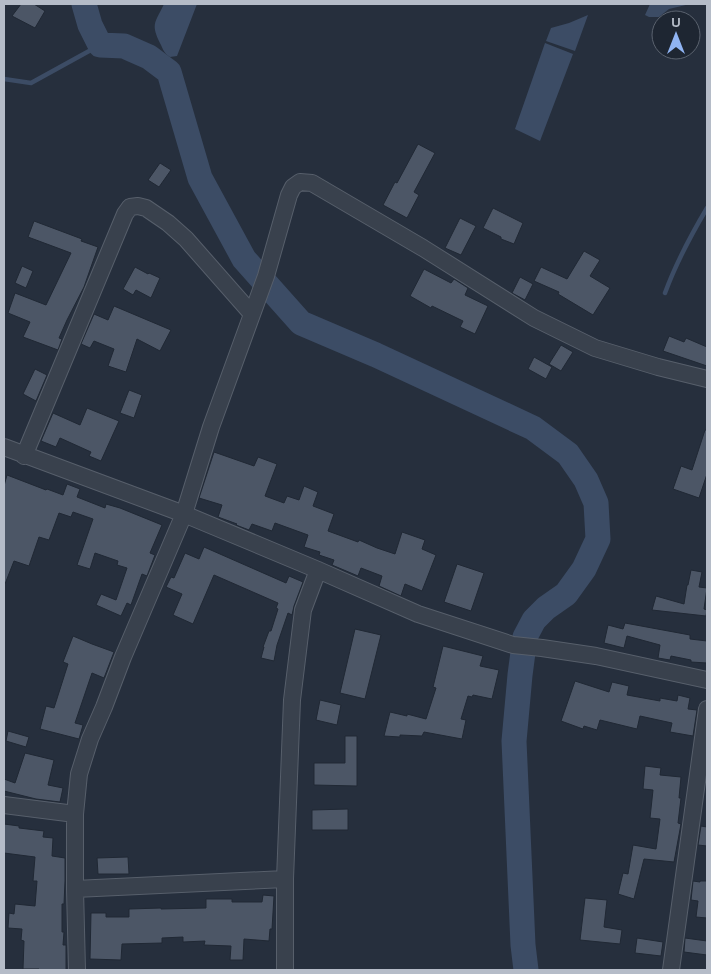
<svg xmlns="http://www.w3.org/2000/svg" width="711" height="974" font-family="Overpass,sans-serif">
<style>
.water{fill:#3c4c65}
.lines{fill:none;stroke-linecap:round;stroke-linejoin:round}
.stream{stroke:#3c4c65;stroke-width:4.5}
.river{stroke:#3c4c65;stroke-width:25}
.building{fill:#4c5666;stroke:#202834}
.minor-casing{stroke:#575f6b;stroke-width:18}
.minor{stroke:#39414d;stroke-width:16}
</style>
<rect width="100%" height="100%" fill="#262f3d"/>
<path class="water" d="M164,4h33l-20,52 -7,1c-5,-3 -7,-7 -9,-12 -11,-21 -6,-22 3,-41z
M650,4h40l-21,5 -10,8h-10l-4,-2z
M588,15l-13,36 -29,-10 5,-13 18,-5z
M545,43l28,11 -33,87 -25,-12z"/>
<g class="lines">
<path class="stream" d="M4,79l27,4 69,-38
M665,293c11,-30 26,-58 42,-85"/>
<path class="river" d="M84,4l6,21 10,20 24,1 25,11 20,15 31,106 44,81 57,64 75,32 157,73 35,26 18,26 10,23 2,36 -14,30 -18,25 -20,14 -12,12 -9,17 -5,38 -6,66 9,204 3,25"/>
</g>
<path class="building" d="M21,4h13l11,7 -10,17 -23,-12z
M418,144l17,9 -21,39 5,3 -12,23 -24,-13 12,-23 2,1z
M160,163l11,7 -12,17 -11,-7z
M493,208l30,15 -9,21 -13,-5v-2l-18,-9z
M460,218l16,8 -15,29 -16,-7z
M34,221l48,18 -1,2 17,6 -14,40 -17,33 -8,18 3,1 -4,11 -35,-13 7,-15 -22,-9 7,-20 31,12 25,-52 -43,-16z
M584,251l16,9 -10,16 20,12 -17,27 -35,-21 1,-2 -25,-11 7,-14 26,12z
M22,266l11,5 -7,17 -11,-5z
M135,267l13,7 1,-1 11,5 -9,20 -15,-8 -3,5 -10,-6z
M424,269l27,14 3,-4 14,9 -3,7 23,11 -13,28 -15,-7 3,-6 -31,-15 -1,2 -21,-12z
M520,277l13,7 -8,16 -13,-7z
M114,306l57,24 -11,21 -23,-12 -11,33 -18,-6 6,-17 -20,-8 -4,7 -9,-4 13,-30 14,6z
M669,336l15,6 2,-4 21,9v19l-44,-15z
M561,345l12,7 -12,19 -12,-7z
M534,357l18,10 -6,12 -18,-10z
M35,369l12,6 -11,26 -13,-7z
M129,390l13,5 -8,23 -14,-5z
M87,408l32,13 -18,40 -12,-5 2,-4 -31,-14 -4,9 -15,-6 12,-28 27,12z
M705,430h2v44l-8,24 -26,-9 8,-23 11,4z
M214,452l40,14 4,-9 19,7 -12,32 19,7 3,-7 12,4 5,-14 14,6 -5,14 21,8 -6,17 30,11 1,-2 18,8 18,6 7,-22 23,8 -3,9 14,6 -14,36 -17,-7 -4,12 -22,-10 3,-10 -21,-8 -3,8 -26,-11 2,-5 -15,-5 1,-3 -16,-5 4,-12 -33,-12 -3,8 -20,-7 -3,6 -13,-5 1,-1 -19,-7 4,-12 -23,-7z
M7,475l39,15 1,-1 16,6 4,-11 13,5 -3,8 28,11 1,-4 14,4 42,17 -12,28 5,2 -8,21 -5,-2 -11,31 -4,-2 -6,13 -25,-11 5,-11 15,6 11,-32 -10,-3 1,-4 -23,-8 -5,16 -13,-4 16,-46 -20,-7 -2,5 -12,-4 -10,27 -10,-3 -10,29 -15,-5 -9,23h-1v-98z
M204,547l82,36 3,-7 14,6 -9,24 -2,9 -4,-2 -11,32 -3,16 -13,-3 3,-11h-1l6,-16h2l7,-22 -2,-1 2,-5 -64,-28 -21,49 -20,-9 9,-21 -16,-7 5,-10 3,1 11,-25 14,6z
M457,564l27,9 -13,38 -27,-9z
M691,570l11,2 -3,15 8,1 -3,21 3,1 -1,6 -54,-6 4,-14 28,8 3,-19h1z
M625,623l65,12v4l17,2v22l-16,-1v-2l-20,-4 -1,4 -12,-2 2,-13 -33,-9 -3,12 -20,-5 4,-18 15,4z
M355,629l26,6 -16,64 -25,-6z
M73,636l19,8 22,8 -10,26 -12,-5 -17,50 8,2 -4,14 -39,-10 6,-23 8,2 14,-44 -5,-2z
M443,646l40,10 -3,10 19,4 -7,29 -19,-4 -1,2 -4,-1 -7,23 5,1 -4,19 -38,-7 -2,4 -22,-1v2l-16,-1 6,-24 17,4v-2l19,5 10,-31 -3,-1z
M575,681l34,11 3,-10 17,4 -2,9 33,6v-3l17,3 1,-6 12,3 -2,11 9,1 -4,26 -23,-4 2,-9 -32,-7 -3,13 -37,-9 -3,10 -13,-4 -1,3 -22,-8z
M320,700l21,5 -4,20 -21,-5z
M8,731l21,6 -3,10 -20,-6z
M345,736h12v50l-43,-1v-22h31z
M25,753l29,7 -6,25 15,3 -3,14 -24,-3 -32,-8v-12l11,4z
M645,766l16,2 -1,7 21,2 -2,21h2l-3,25 3,1 -7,38 -30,-3 -10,40 -16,-5 5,-21 5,1 5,-29 23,4 4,-30 -10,-1 3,-28 -10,-1z
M348,809v21h-36v-20z
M4,824l15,2v2l25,3 -1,6 10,1 -1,18 13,2v23l-1,23h-2v28h2l-1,13h3v25h-27v-1h-16l1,-28 -3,-1 1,-11 -14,-1 1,-15 5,1 1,-10 20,2 2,-25h-4l2,-24 -31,-4z
M701,826l6,1v19l-9,-1z
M128,857l1,17h-31l-1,-16z
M693,881l7,1v-1h7v37l-11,-1 2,-16 -7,-1z
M263,895l11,1 -2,33h-2l-1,12 -25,-2 -1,21h-13l1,-14 -27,-1 1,-4 -22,1v-5l-21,1v5l-40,1 -1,16 -31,-1 1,-46h15v4h23v-8l32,-1v1l45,-1v-9h26v3h30z
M585,898l22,2 -3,27 18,3 -2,14 -40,-4z
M637,938l26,4 -2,14 -26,-3z
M685,938l22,3v14l-23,-3z"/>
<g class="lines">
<g class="minor-casing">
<path id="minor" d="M4,447l180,67 134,56 100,44 95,31 29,3 54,8 111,24
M24,456l101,-242 5,-7 8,-1 8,2 22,15 18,16 66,75
M4,805l71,9
M75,889l210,-10
M77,970l-2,-81v-75l4,-40 11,-35 14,-32 19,-50 61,-143 27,-87 55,-151 23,-81 4,-8 7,-5 12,1 111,65 111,70 61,30 63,19 49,12
M285,970v-91l7,-179 11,-90 15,-40
M671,970l36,-261"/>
</g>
<use href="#minor" class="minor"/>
</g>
<rect width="711" height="974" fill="none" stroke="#b5bcc8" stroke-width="10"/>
<g transform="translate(676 35)"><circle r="24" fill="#1e2632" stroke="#5a626e"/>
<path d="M0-4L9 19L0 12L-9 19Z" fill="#90b4f3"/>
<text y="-8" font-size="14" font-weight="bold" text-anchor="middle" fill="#b5bcc8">U</text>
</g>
</svg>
